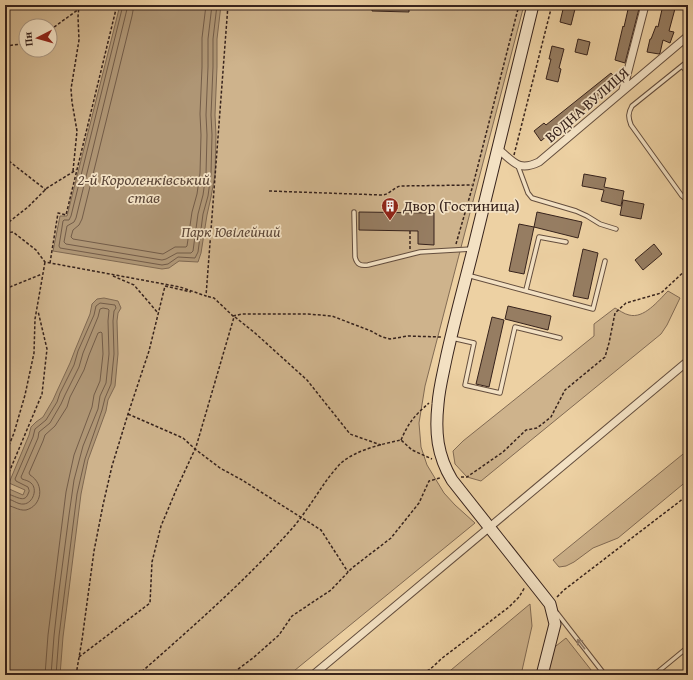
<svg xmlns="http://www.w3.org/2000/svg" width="693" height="680" font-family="'Gentium Book Plus',serif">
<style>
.green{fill:#ceb38c;stroke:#826b54;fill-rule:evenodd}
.water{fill:#af9675;stroke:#7f6851}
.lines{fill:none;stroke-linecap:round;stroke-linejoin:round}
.shore{stroke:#735c48;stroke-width:1}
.building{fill:#967d62;stroke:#37231c}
.lane-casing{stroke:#644e3e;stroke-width:5.5}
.street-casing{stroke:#644e3e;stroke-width:9}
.secondary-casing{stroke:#37231c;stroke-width:13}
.path{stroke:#37231c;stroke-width:1.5;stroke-dasharray:3 2;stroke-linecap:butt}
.lane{stroke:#f3e1c3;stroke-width:3.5}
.street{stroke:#f3e1c3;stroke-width:7}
.secondary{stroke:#f3e1c3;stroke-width:11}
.oneway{stroke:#958270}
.labels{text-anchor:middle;stroke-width:3.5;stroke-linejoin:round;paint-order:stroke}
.street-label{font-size:15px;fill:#37231c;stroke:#f3e1c3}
.poi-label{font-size:15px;fill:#37231c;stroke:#f3e1c3;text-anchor:start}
.park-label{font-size:15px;font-style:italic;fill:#5d4738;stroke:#f3e1c3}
.water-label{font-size:16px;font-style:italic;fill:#5b4637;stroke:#f3e1c3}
</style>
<rect width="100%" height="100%" fill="#edd1a3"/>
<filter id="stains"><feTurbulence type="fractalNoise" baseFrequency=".005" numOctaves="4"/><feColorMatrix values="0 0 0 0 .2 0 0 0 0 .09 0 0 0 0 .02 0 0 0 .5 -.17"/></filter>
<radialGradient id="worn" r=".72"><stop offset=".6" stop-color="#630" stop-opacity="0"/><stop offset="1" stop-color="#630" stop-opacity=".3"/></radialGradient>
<path class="green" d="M5,5h519l-99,381 -6,37 2,24 6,18 17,28 11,12 20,18 -186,152h-284zM26,26h24v24h-24z
M668,291l12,7 -13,27 -6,9 -180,147 -14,-4 -12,-13 -2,-13 10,-10 131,-105v-12l21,-16c4,2 9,6 14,7 15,4 29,-14 39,-24z
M688,450v30l-70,58 -25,10 -19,14 -8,4 -7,1 -6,-7z
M530,604l2,22 -11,49h-76z
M566,638l29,37h-50l6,-25z"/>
<path class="water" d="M120,5h101l-4,34v28l-2,48 1,20 -1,40 -4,22 -4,18 -6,38 -3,9 -19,-1 -10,7 -7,1 -109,-18 7,-35h7z
M104,298l14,3 3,7 -3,5 -1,8 1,33 -3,32 -7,14 -2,11 -18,49 -7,34 -18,143 -3,38h-55v-181l2,-6 16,7 2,-5 -16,-7 20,-48 2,-8 5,-5 7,-5 10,-17 4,-9 13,-28 5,-13 15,-36 2,-10 5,-5z"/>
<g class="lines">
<path class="shore" d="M123,5l-52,211 -2,4h-5l-1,1 -4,25 1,2 102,17 6,-1 10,-7 17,1 3,-6 5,-38 5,-18 3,-22 1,-39 -1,-20 2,-48v-28l4,-34
M128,5l-52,213 -2,4 -7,4 -3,16 2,2 96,16 4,-1 11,-6h14l2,-2 5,-37 5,-19 3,-21 1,-39 -1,-20 2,-48v-28l4,-34
M134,5l-2,11 -50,203 -3,6 -6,5 -2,7 2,2 90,15 12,-7h11l1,-1 5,-34 5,-18 3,-21 1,-38 -1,-21 2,-47v-29l4,-33
M5,494c8,-1 19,11 23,0 2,-4 1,-3 0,-7l-12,-6 -1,-2 18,-42 2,-8 11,-9 11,-18 3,-9 14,-28 4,-14 16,-36 2,-9 4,-3 15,2 1,3 -2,3 -1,10 1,33 -3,30 -6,14 -3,12 -17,49 -8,35 -18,142 -3,39
M5,499c7,-1 12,6 19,5 9,-1 14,-15 7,-21 -2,-2 -6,-3 -9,-4l-1,-2 17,-39 1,-6 11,-9 11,-19 4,-9 14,-28 4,-14 15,-36 2,-8 3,-1 5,1 1,1 -1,11 1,33 -3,29 -6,13 -2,13 -15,37 -9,34 -5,35 -10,76 -5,45 -3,39
M5,505c7,0 13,6 21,5 16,-4 19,-26 4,-35l-1,-2 14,-32 2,-6 10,-9 12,-19 3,-10 14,-27 5,-15 9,-22 3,-1 1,1 1,21 -3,27 -6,14 -2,12 -18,48 -8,37 -18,143 -3,40"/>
</g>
<path class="building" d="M372,5h37v7l-37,-1z
M564,5h12l-5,20 -11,-3z
M629,5h11l-15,58 -10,-3 8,-34 1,1z
M663,5h13l-7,26 5,1 -4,11 -7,-3 -3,13 -1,1 -12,-2 3,-13h1l5,-13 2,1z
M578,39l12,3 -3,13 -12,-3z
M552,46l12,3 -5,19 2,1 -3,13 -12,-3 5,-20h-2z
M611,73l8,9 -62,49 -2,-2 -14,12 -7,-10 10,-8 2,2z
M584,174l22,4 -2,9 20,4 -3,15 -20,-5 3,-11 -22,-4z
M623,200l21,4 -3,15 -21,-4z
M359,212l75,1v32l-16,-1v-13l-59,-1z
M537,212l45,10 -4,16 -44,-11z
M519,224l15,3 -10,47 -15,-3z
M654,244l8,10 -19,16 -8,-10z
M583,249l15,4 -10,46 -15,-3z
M508,306l43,10 -3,14 -43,-11z
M492,317l12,3 -15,67 -13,-3z"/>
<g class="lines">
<g class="lane-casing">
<path id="lane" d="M688,61l-56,45c-4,7 -4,11 -1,19l51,71 6,5
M682,66l6,7
M518,166l10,27 4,5 44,13 11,5 13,8 16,5
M354,212l1,45c2,8 6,9 13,8l52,-13 52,-3
M467,275l126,34 12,-48
M526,290l13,-53 27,5
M452,338l22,5 -9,42 35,8 15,-66 45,11
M557,613l48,62
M654,675l34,-28"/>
</g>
<g class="street-casing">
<path id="street" d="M623,90l22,-85
M498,149c16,13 20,23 41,13l149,-126
M313,675l375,-314"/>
</g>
<g class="secondary-casing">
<path id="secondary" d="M533,5c-20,82 -40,163 -60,245 -9,36 -19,72 -27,109 -3,15 -7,30 -8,45 -3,28 -1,51 14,76l98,124 5,20 -13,51"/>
</g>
<path class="path" d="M50,30l29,-21
M5,46l17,-2 4,-2
M514,155l38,-150
M5,158l41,32
M73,171l4,-40 -5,-29 -1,-13 8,-49 -1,-23 1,-12
M269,191l113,4c7,0 11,-7 18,-9l72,-1
M5,225l23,-18 19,-19 29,-18
M410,231v18
M5,233l8,-1 23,18 9,12 135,25 26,9 22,-291
M456,244l17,-59 46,-180
M50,263l8,-50 8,2 51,-210
M113,276l21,9 24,28
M165,286l26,6
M5,289l37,-15
M233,316l9,-2h66l24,2 39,15 11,6 8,2 18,-3 34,1
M235,317l20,16 52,47 43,54 31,11
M128,414l55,24 12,11 25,19 22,12 79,50 27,42
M401,440c8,-18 13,-24 28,-37
M5,455l9,-22 11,-38 9,-42 1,-34 10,-57
M461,477h6l36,-25 23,-22 11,-2 14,-11 14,-27 40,-33 4,-14 6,-30 11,-10 35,-10 27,-25
M5,482l37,-88 5,-45 -9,-38
M557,597l7,-7 124,-95
M79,657l71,-54 2,-41 9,-36 16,-38 19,-41 38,-130 -20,-19 -8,-2
M76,675l6,-35 12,-89 9,-46 9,-39 16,-52 21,-63 16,-65
M138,675c52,-46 104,-91 150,-142 14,-15 25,-33 36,-49 5,-7 11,-15 17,-21 15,-13 41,-19 60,-23l11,10 20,9
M230,675l23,-17 26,-23 13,-19 39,-26 21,-22 39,-30 28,-35 10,-22 11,-3
M418,675c10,-3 16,-9 23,-16l68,-52 10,-10 6,-10"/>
<use href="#lane" class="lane"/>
<use href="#street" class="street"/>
<use href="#secondary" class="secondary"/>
</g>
<defs><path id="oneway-shaft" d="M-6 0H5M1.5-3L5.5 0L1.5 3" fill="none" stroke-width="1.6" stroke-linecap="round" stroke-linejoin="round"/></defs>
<use class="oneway" href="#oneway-shaft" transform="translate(581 644) rotate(-128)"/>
<defs>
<g id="building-pin" transform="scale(0.9)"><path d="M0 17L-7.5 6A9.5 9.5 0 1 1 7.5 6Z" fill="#8f2418" stroke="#f3e1c3"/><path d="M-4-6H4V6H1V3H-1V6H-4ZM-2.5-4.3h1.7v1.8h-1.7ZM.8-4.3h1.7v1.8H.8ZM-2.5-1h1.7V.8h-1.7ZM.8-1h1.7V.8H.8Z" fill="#fff"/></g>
</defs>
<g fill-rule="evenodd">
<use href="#building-pin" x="390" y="206"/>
</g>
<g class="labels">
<g class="street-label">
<text transform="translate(587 105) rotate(-41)" y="5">ВОДНА ВУЛИЦЯ</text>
</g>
<g class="poi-label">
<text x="403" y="211">Двор (Гостиница)</text>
</g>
<g class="park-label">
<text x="231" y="237">Парк Ювілейний</text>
</g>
<g class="water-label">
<text x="144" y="185">2-й Короленківський<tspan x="144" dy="18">став</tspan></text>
</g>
</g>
<rect width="693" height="680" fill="none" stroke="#edd1a3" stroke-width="20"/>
<rect x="6" y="6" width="681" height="668" fill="none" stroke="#37231c" stroke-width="2"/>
<rect x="10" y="10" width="673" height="660" fill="none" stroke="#37231c"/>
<g transform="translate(38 38) rotate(264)"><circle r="19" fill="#f3e1c3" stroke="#a89580"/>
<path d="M0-3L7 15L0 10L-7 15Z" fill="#8f2418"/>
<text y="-6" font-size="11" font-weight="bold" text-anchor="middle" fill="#37231c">Пн</text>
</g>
<rect width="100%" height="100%" filter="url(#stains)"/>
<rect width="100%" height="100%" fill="url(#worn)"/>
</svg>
